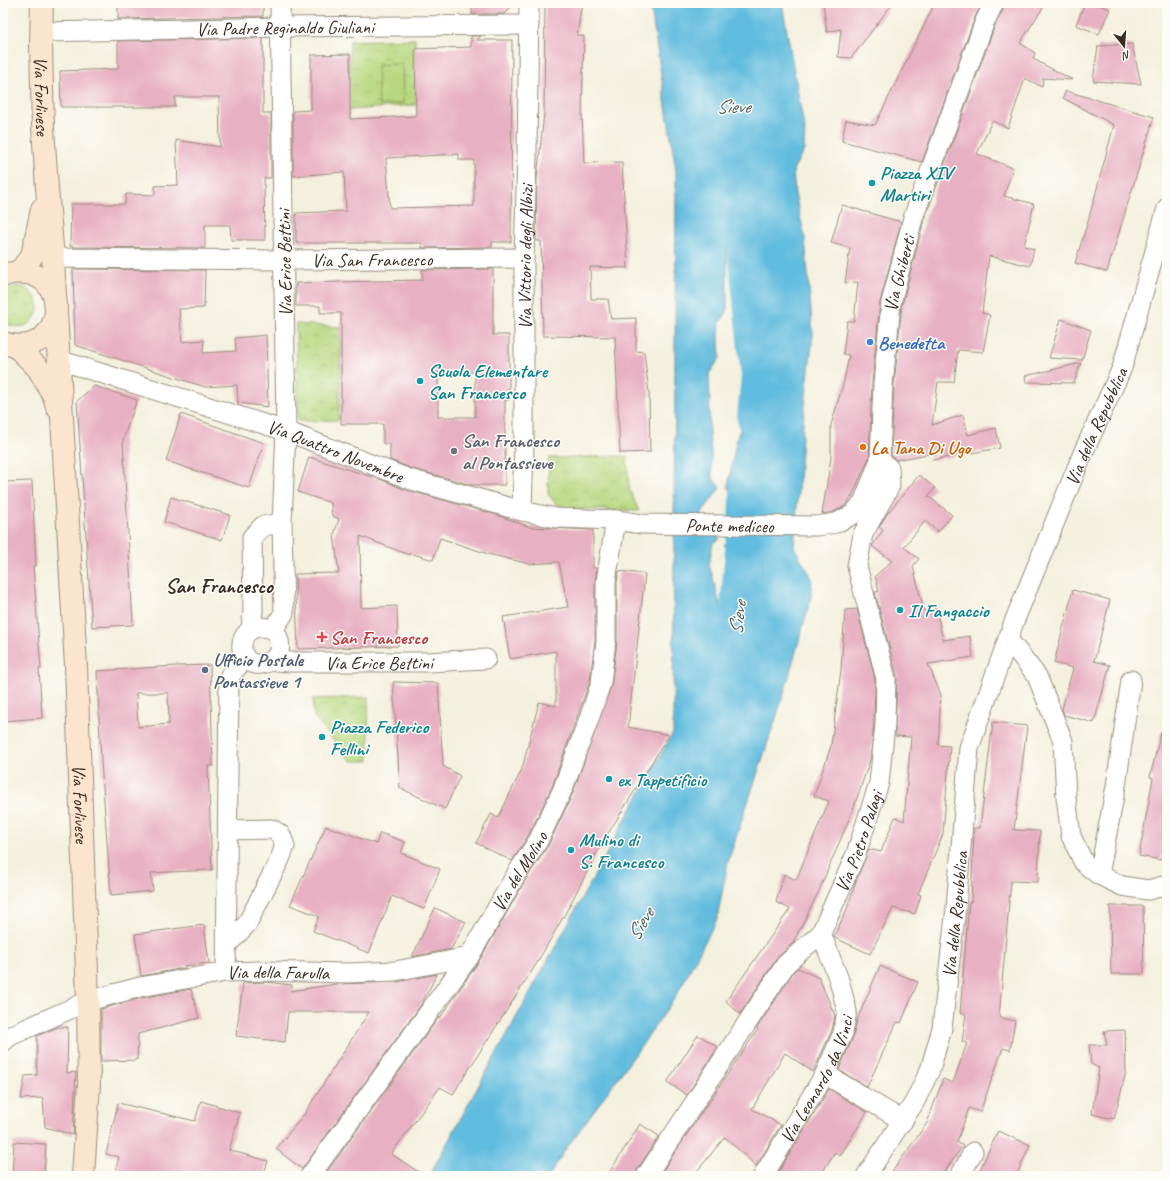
<svg xmlns="http://www.w3.org/2000/svg" width="1170" height="1179" font-family="Caveat,sans-serif">
<style>
.grass{fill:url(#grass-tufts);stroke:#79814e}
.park{fill:url(#park-crowns);stroke:#79814e}
.garden{fill:#b7d87f;stroke:#79814e}
.water{fill:#60bcde;stroke:#4e737e;fill-rule:evenodd}
.lines{fill:none;stroke-linecap:round;stroke-linejoin:round}
.river{stroke:#60bcde;stroke-width:38}
.building{fill:#e8b0c3;fill-rule:evenodd}
.street-casing{stroke:#988d7e;stroke-width:21}
.secondary-casing{stroke:#988d7e;stroke-width:24}
.street{stroke:#fff;stroke-width:19}
.secondary{stroke:#fbe5cf;stroke-width:22}
.culture-dot{fill:#0f9aa8;stroke:#fdfcf7;stroke-width:1.5}
.shop-dot{fill:#3f7fe0;stroke:#fdfcf7;stroke-width:1.5}
.food-dot{fill:#e8710a;stroke:#fdfcf7;stroke-width:1.5}
.worship-dot{fill:#6b7280;stroke:#fdfcf7;stroke-width:1.5}
.health-dot{fill:#e0444e;stroke:#fdfcf7;stroke-width:1.5}
.service-dot{fill:#5c6f8a;stroke:#fdfcf7;stroke-width:1.5}
.labels{text-anchor:middle;stroke-width:3;stroke-linejoin:round;paint-order:stroke}
.street-label{font-size:19px;fill:#3b2a1e;stroke:#fdfcf7}
.culture-label{font-size:19px;font-weight:bold;fill:#0d838f;stroke:#fdfcf7;text-anchor:start}
.shop-label{font-size:19px;font-weight:bold;fill:#366cbe;stroke:#fdfcf7;text-anchor:start}
.worship-label{font-size:19px;font-weight:bold;fill:#5b616d;stroke:#fdfcf7;text-anchor:start}
.food-label{font-size:19px;font-weight:bold;fill:#c56008;stroke:#fdfcf7;text-anchor:start}
.health-label{font-size:19px;font-weight:bold;fill:#be3a42;stroke:#fdfcf7;text-anchor:start}
.service-label{font-size:19px;font-weight:bold;fill:#4e5e75;stroke:#fdfcf7;text-anchor:start}
.water-label{font-size:20px;font-style:italic;fill:#485d61;stroke:#fdfcf7}
.quarter-label{font-size:21px;font-weight:bold;fill:#3b2a1e;stroke:#fdfcf7}
</style>
<defs>
<pattern id="grass-tufts" width="24" height="20" patternUnits="userSpaceOnUse"><rect width="24" height="20" fill="#b7d87f"/><path d="M3 7l-1-3M5 7V3M7 7l1-3M15 17l-1-3M17 17v-4M19 17l1-3" fill="none" stroke="#9eba6d"/></pattern>
<pattern id="park-crowns" width="20" height="18" patternUnits="userSpaceOnUse"><rect width="20" height="18" fill="#b7d87f"/><path d="M2 6a3 3 0 1 1 6 0M12 15a3 3 0 1 1 6 0" fill="none" stroke="#9eba6d"/></pattern>
</defs>
<rect width="100%" height="100%" fill="#fdfcf7"/>
<filter id="ink" filterUnits="userSpaceOnUse"><feTurbulence type="fractalNoise" baseFrequency=".025" numOctaves="2"/><feDisplacementMap in="SourceGraphic" scale="8" xChannelSelector="R" yChannelSelector="G"/><feConvolveMatrix kernelMatrix="1 2 1 2 8 2 1 2 1" color-interpolation-filters="sRGB"/></filter>
<filter id="wash" filterUnits="userSpaceOnUse"><feTurbulence type="fractalNoise" baseFrequency=".012" numOctaves="4" result="noise"/><feDisplacementMap in="SourceGraphic" scale="16" xChannelSelector="R" yChannelSelector="G"/><feGaussianBlur stdDeviation="0.9" result="paint"/><feColorMatrix in="noise" values="0 0 0 0 0 0 0 0 0 0 0 0 0 0 0 0 0 1.4 0 .05"/><feComposite in="paint" operator="in"/></filter>
<g filter="url(#wash)">
<rect width="100%" height="100%" fill="#f4f0de"/>
<path class="grass" d="M20,286c36,12 12,56 -17,35v-28l10,-6z"/>
<path class="park" d="M415,39l1,66 -67,5 1,-69z
M296,324l45,3 -2,93 -39,1 -2,-3z
M627,456l2,32 10,23 -69,-2 -14,-5 -8,-10 1,-36z
M368,697l1,64h-18l-37,-44 -1,-18z"/>
<path class="garden" d="M402,64l1,39 -24,2 -2,-40z"/>
<path class="water" d="M650,3h132l21,118 2,7 -1,22 -11,20 2,24 10,44 8,97 -10,88 -9,124 18,31 -1,20 -28,99 -55,165 -11,57 -41,77 -34,49 -77,105 -16,26h-119v-2l243,-441 3,-562zM741,184l11,23 10,28 5,42 -7,87 -8,14 -9,43 -7,20 -8,45 20,32 -24,27 10,8 16,-11 10,2c4,20 2,29 -5,47l2,6 -2,14 -7,16 -4,6 -20,10 1,-17 -11,-45 -5,-16 4,-22 7,-4 -19,-25 19,-26 -8,-11 -1,-25 -2,-17 1,-37 -1,-24 11,-16 -1,-18 1,-18 7,-10v-89l3,-14 -1,-15z"/>
<g class="lines">
<path class="river" d="M734,133l26,243 -4,42
M721,687l16,-58 12,-135"/>
</g>
<g id="blocks">
<path class="building" d="M118,3h145v13l-145,3z
M472,3h43l-11,11h-32z
M545,3h37l-5,32 7,1 -2,77 2,50 38,-1 6,106 -38,-1 1,32h17l3,20 25,-1v33l8,1 5,41 1,59 -30,1 -5,-116 -72,-1 -2,-95h-5l1,-63 7,-65z
M823,3h70l-42,55 -13,-1 3,-28 -14,3z
M935,3h47l-7,14 -53,145 -80,-21 4,-21 29,5z
M1005,3h41l-26,40 15,10 -2,6 40,21 -30,-2 -1,9 -17,-9 -17,50 -16,-7 -15,33 36,14 -9,28 30,8 -10,42 10,3 -4,17 -41,-10 -7,57 8,2 -7,37 -25,-2 -4,32h-16l-6,43 31,-10 5,20 28,-7 4,20 -68,12 7,-8 -43,8 -5,-5 3,-70 8,-80 22,-84 71,-196 9,-17z
M1085,3h9l16,6 -11,25 -23,-9z
M471,36h10l-4,4h35l-1,202h-19v5l-70,1v-5h-126v-30l50,-2 -2,-39 -51,4v-65l18,-1v-55l39,-1v65l66,-3 -1,-67 56,-2zM459,154v6h15v46l-84,2 -4,-50z
M263,38v75h8v65h-7l1,62h-34l-1,-15h-25v23l-132,-1v-1h-3l1,-42h54l1,-10 29,1v-9l23,-1 -2,-45 44,7 -1,-50h-44v10h-114l-1,-36 58,-2v-28z
M1132,44l9,40 -48,-3 5,-35z
M1066,91l88,26 -47,155 -32,-9 14,-45 25,-93 -51,-27z
M842,205l59,17 -21,80 -8,81 -3,75 -17,38 -7,10 -12,6 -11,2 9,-56v-33l13,-44 5,-26 -6,-1 4,-33h7l4,-39 -13,1 5,-35 -19,-5z
M73,269l132,1 -1,38 -25,1 3,33 22,-2 -1,13 33,-2 -1,-13 31,-3 2,72 -30,-4 -1,-18 -32,2 -130,-42z
M493,269v66h16v65h-4v85h-33l-59,-16 -23,-9v-16h-7v-20h-42v-111h-21v-7h-24v-23l126,-3v-10zM438,372h37v45h-37z
M1061,319l30,11 -9,30 -33,-2z
M1081,363l-7,20 -48,-1 -1,-6z
M94,386l43,14 -14,39 10,186 -41,2 -15,-226z
M181,414l83,29 -15,45 -83,-27z
M309,457l73,23 24,10 88,24 36,13 63,3v38h4l-2,13v59l-5,41 -38,106 -24,49 -16,25 -36,-18 15,-29 7,4 24,-49 17,-67 17,4v-55l-46,8 -7,-42 65,-10 -9,-45 -29,2 -42,-10 -48,-16 -7,22 -23,-7 -1,2 -49,-19 1,72 36,-2 1,40 -100,3 -3,-75 44,-1 -5,-38 5,-16 -7,-3 -1,-13 -33,-11z
M919,475l16,13 -7,8 24,19 -14,17 -13,-11 -21,26 15,12 -6,7 11,45 12,-3 7,32 27,-4 3,21 -45,7 13,31 -3,50 12,1 -7,88 -25,60 3,1 -6,19 -22,-6 -23,46 -35,-16 -1,-2 13,-27 9,-28 13,-32 12,3 14,-35 9,4 7,-84 -16,-1 2,-60 -22,-84 4,-1 -4,-15 17,-15 -20,-15 11,-16 -4,-3 8,-13z
M32,481l4,85h-3l8,103h-2l3,49 -39,3v-44h4l-4,-55v-140z
M171,497l59,18 -8,25 -58,-18z
M619,571l26,3 -17,153 41,8 -68,110 -36,69 -30,52 -82,128 -13,-7 -49,67 34,22h-101l115,-159 1,1 38,-55 48,-84 22,-33 24,-51 39,-109 6,-44v-60z
M1073,590l37,10 -16,61 16,4 -16,58 -30,-8 -2,-6 11,-41 -19,-5z
M857,609l18,71 -1,44 -4,36 -17,50 -35,83 -25,50 -16,15 -37,56 -14,-13 64,-92 -14,-7 8,-28 12,6 33,-79 -15,-5 17,-50 10,-76 4,-60z
M210,665l3,101h-5l4,104 -61,3 2,18 -42,4 -10,-134 -4,-90 78,-5zM136,693h32l1,31 -31,3z
M393,682l45,1 5,83 17,10 -15,33 -45,-21z
M993,722l34,4 -13,104 26,1 -2,51 -27,-1 -12,136 16,4 -5,29 -7,-2 -23,64 -11,-4 -12,34 6,4 -22,30h-52l38,-53 16,-44 10,4 14,-40 -5,-1 4,-28 -6,-1 9,-111h2l3,-74h6z
M1161,732l6,1v117l-4,-1 -2,11 -22,-4 14,-78 -3,-1z
M326,826l50,18 4,-11 25,9 -4,11 39,16 -16,40 -32,-13 -23,57 -56,-22 6,-15 -29,-11z
M1110,906h33l1,68h-33z
M435,908l31,14 -15,27 -39,8z
M204,925l5,38 -25,3 1,2 -44,8 -6,-42z
M880,966l38,16 -17,41 -4,-1 -30,65 -28,-17 14,-33 4,-17z
M798,968l21,10 16,38 -3,14 -19,42 -28,-19 -33,56 29,16 -25,41 -31,-29 -32,39h-34l99,-147 -1,-1 37,-57z
M437,974l-16,31 -119,164 -26,-20 29,-36 64,-101h-81l-3,30 -49,-6 7,-53 23,-1 26,3 -1,6 45,-7 61,-2z
M191,989l8,29 -61,16 -1,26 -36,1v-52l41,-11z
M58,1027h10l-1,46 9,-1 -3,63 -28,-8 -2,-29 -22,1 4,-23 12,-1v-39z
M1125,1030l1,42 -12,47 -22,-5 7,-46 -8,-4 -2,-19h18l-3,-14z
M698,1035l20,12 -31,48 -20,-13z
M829,1089l38,23 -27,44 -5,-4 -15,24h-44z
M201,1101l39,12 -11,37 39,11 -5,15h-149l5,-19 -13,-3 12,-51 77,18z
M640,1124l19,12 -22,34 -2,6h-28z
M998,1131l32,14 -14,31h-39z
M14,1142l32,2 -2,32h-32z"/>
</g>
</g>
<g filter="url(#ink)">
<use href="#blocks" fill-opacity="0" stroke="#988d7e" stroke-width="1"/>
<g class="lines">
<g class="street-casing">
<g id="street">
<path id="s1" d="M41,32l240,-5 248,-2"/>
<path id="s2" d="M53,258l231,2 240,-2"/>
<path id="s3" d="M59,360l227,71 123,48 113,32 34,7 60,2 26,4 175,2 19,-3 16,-8 11,-12 17,-43 3,-76 8,-81 22,-85 72,-197 9,-18"/>
<path id="s4" d="M522,511l2,-65v-188l3,-102 2,-153"/>
<path d="M258,627c5,0 11,0 15,3 3,2 5,7 6,11 3,12 -5,22 -18,23 -23,3 -27,-32 -3,-37z"/>
<path d="M251,629l2,-18 -1,-74 11,-11 19,-3"/>
<path d="M273,630l11,-17 -2,-90 4,-92 -6,-428"/>
<path d="M1008,639l29,37 26,65 3,56 5,39 13,27 15,12 23,11 26,4 19,-5"/>
<path id="s5" d="M273,661l19,1h136l58,-3"/>
<path d="M1099,875l17,-89 15,-106"/>
<path d="M227,945l20,-21 33,-65 5,-13 -4,-11 -9,-6 -44,1"/>
<path d="M226,972l3,-295 16,-19"/>
<path id="s6" d="M3,1042l7,-6 78,-35 52,-14 86,-15 35,-1 87,2 47,-2 74,-14"/>
<path d="M825,1074l78,47"/>
<path id="s7" d="M310,1176l159,-219 48,-84 21,-32 24,-50 28,-75 11,-33 5,-42v-60l10,-61"/>
<path id="s8" d="M646,1176l140,-212 35,-31 35,-79 23,-71 6,-58 1,-46 -29,-113 6,-32 27,-48 -1,-18 -9,-8"/>
<path id="s9" d="M763,1176l62,-102 18,-41 4,-22 -8,-31 -18,-47"/>
<path id="s10" d="M866,1176l48,-73 16,-33 12,-42 14,-120 13,-160 45,-126 69,-169 39,-85 45,-160"/>
<path d="M960,1176l13,-24"/>
</g>
</g>
<g class="secondary-casing">
<g id="secondary">
<path id="s11" d="M42,3l-1,42 2,83 4,60 6,70 23,408 12,335 1,83 -6,92"/>
<path d="M19,272l13,-16 10,-47"/>
<path d="M3,276c7,-4 16,-4 24,-3 48,9 34,88 -24,70"/>
<path d="M16,346l22,22 16,28 3,11"/>
</g>
</g>
<use href="#street" class="street"/>
<use href="#secondary" class="secondary"/>
</g>
</g>
<g class="culture-dot">
<circle cx="872" cy="183" r="4"/>
<circle cx="420" cy="381" r="4"/>
<circle cx="900" cy="610" r="4"/>
<circle cx="322" cy="737" r="4"/>
<circle cx="609" cy="779" r="4"/>
<circle cx="571" cy="850" r="4"/>
</g>
<circle class="shop-dot" cx="870" cy="342" r="4"/>
<circle class="food-dot" cx="863" cy="447" r="4"/>
<circle class="worship-dot" cx="454" cy="451" r="4"/>
<path class="health-dot" d="M320 631h4v4h4v4h-4v4h-4v-4h-4v-4h4z"/>
<circle class="service-dot" cx="205" cy="670" r="4"/>
<g class="labels">
<g class="street-label">
<text dy="7" stroke="none"><textPath href="#s1" startOffset="244">Via Padre Reginaldo Giuliani</textPath></text>
<text dy="7" stroke="none"><textPath href="#s11" startOffset="93">Via Forlivese</textPath></text>
<text dy="7" stroke="none"><textPath href="#s4" startOffset="254">Via Vittorio degli Albizi</textPath></text>
<text dy="7" stroke="none"><textPath href="#s2" startOffset="319">Via San Francesco</textPath></text>
<text transform="translate(284 263) rotate(-91)" y="7">Via Erice Bettini</text>
<text dy="7" stroke="none"><textPath href="#s3" startOffset="1071">Via Ghiberti</textPath></text>
<text dy="7" stroke="none"><textPath href="#s10" startOffset="795">Via della Repubblica</textPath></text>
<text dy="7" stroke="none"><textPath href="#s3" startOffset="291">Via Quattro Novembre</textPath></text>
<text dy="7" stroke="none"><textPath href="#s3" startOffset="696">Ponte mediceo</textPath></text>
<text dy="7" stroke="none"><textPath href="#s5" startOffset="106">Via Erice Bettini</textPath></text>
<text dy="7" stroke="none"><textPath href="#s11" startOffset="802">Via Forlivese</textPath></text>
<text dy="7" stroke="none"><textPath href="#s8" startOffset="400">Via Pietro Palagi</textPath></text>
<text dy="7" stroke="none"><textPath href="#s7" startOffset="370">Via del Molino</textPath></text>
<text dy="7" stroke="none"><textPath href="#s10" startOffset="282">Via della Repubblica</textPath></text>
<text dy="7" stroke="none"><textPath href="#s6" startOffset="288">Via della Farulla</textPath></text>
<text dy="7" stroke="none"><textPath href="#s9" startOffset="111">Via Leonardo da Vinci</textPath></text>
</g>
<g class="culture-label">
<text x="880" y="179">Piazza XIV<tspan x="880" dy="22">Martiri</tspan></text>
<text x="428" y="377">Scuola Elementare<tspan x="428" dy="22">San Francesco</tspan></text>
<text x="908" y="617">Il Fangaccio</text>
<text x="330" y="733">Piazza Federico<tspan x="330" dy="22">Fellini</tspan></text>
<text x="617" y="786">ex Tappetificio</text>
<text x="579" y="846">Mulino di<tspan x="579" dy="22">S. Francesco</tspan></text>
</g>
<g class="shop-label">
<text x="878" y="349">Benedetta</text>
</g>
<g class="worship-label">
<text x="462" y="447">San Francesco<tspan x="462" dy="22">al Pontassieve</tspan></text>
</g>
<g class="food-label">
<text x="871" y="454">La Tana Di Ugo</text>
</g>
<g class="health-label">
<text x="330" y="644">San Francesco</text>
</g>
<g class="service-label">
<text x="213" y="666">Ufficio Postale<tspan x="213" dy="22">Pontassieve 1</tspan></text>
</g>
<g class="water-label">
<text x="733" y="113">Sieve</text>
<text transform="translate(737 618) rotate(-82)" y="7">Sieve</text>
<text transform="translate(640 924) rotate(-59)" y="7">Sieve</text>
</g>
<g class="quarter-label">
<text x="219" y="593">San Francesco</text>
</g>
</g>
<rect width="1170" height="1179" fill="none" stroke="#fdfcf7" stroke-width="16"/>
<g transform="translate(1124 46) rotate(163)" stroke="#fdfcf7" stroke-width="3" paint-order="stroke">
<path d="M0-3L7 15L0 10L-7 15Z" fill="#3b2a1e"/>
<text y="-6" font-size="11" font-weight="bold" text-anchor="middle" fill="#3b2a1e">N</text>
</g>
</svg>
